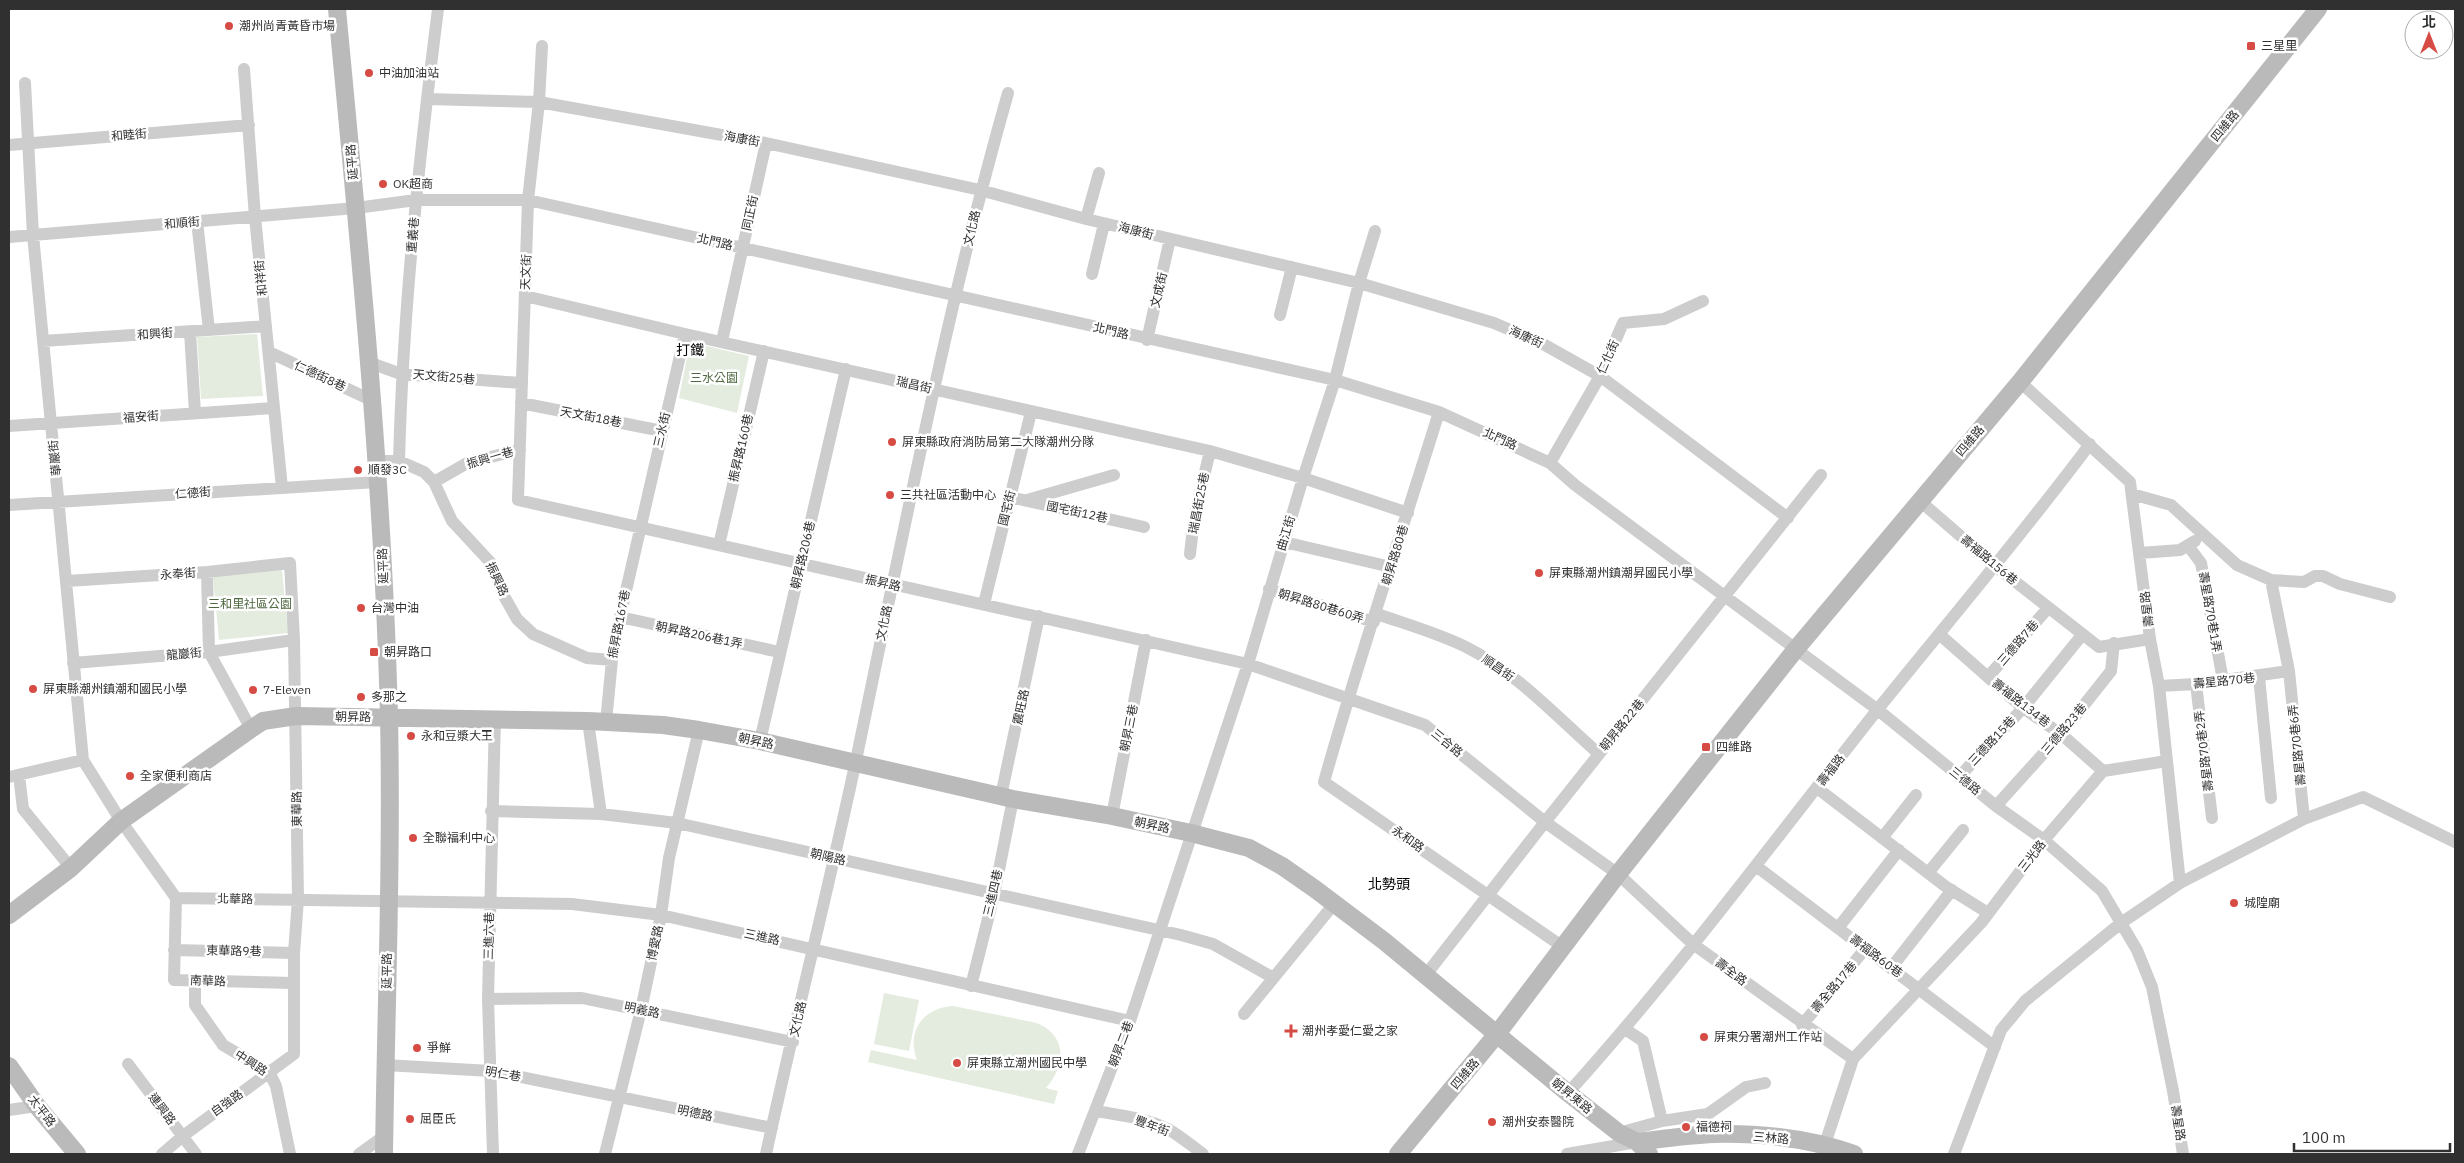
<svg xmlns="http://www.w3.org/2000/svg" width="2464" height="1163" font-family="'IBM Plex Sans','Noto Sans TC',sans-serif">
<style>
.green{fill:#e4ecdf}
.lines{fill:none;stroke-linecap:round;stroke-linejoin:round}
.street{stroke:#cdcdcd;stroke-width:12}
.secondary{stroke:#bababa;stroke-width:18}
.poi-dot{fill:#d64b43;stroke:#fff;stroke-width:2}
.labels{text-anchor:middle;stroke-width:5;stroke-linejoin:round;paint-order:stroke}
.poi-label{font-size:12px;fill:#303030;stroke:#fff;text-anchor:start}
.street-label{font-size:12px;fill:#303030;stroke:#fff}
.park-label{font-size:12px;fill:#4e6841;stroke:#fff}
.neighbourhood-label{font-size:14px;fill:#000;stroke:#fff}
</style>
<rect width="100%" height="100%" fill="#fff"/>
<path class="green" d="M257,334l6,62 -62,3 -4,-62z
M690,342l59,14 -12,57 -58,-15z
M282,569l6,64 -69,7 -6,-64z
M884,993l35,7 -10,51 -35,-7z
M953,1006c20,4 40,8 60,12 8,2 18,3 26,6 30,14 25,44 7,64l12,3 -4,13 -186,-42 3,-12 46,10c-11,-29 6,-52 36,-54z"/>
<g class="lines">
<path class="street" d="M542,46l-3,56 -11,98 -10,300 730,164 177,61 120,97 73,52 75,70 160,115
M244,69l11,148 27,271
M25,83l8,152 50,525 38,61 55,77 396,6 89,11 469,106
M427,99l112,3 227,41 214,47 106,29 273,64 135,40 49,21 57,32 188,142
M9,145l240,-20
M1086,219l13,-46
M197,221l12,109
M9,237l347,-29 60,-8h112l807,180 104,32 111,51 25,22 303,225 118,96 48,34 58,51 35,59 15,37 21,104 10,63
M1092,274l12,-50
M525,296l160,38 525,117 93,27 105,35
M1280,315l12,-48
M190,332l5,81
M1147,340l23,-101
M43,341l223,-15
M722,341l44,-198
M269,352l102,48
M368,362l33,12 120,9
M2020,382l110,100 20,157 9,47 21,197
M521,403l141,28
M1439,412c-38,123 -80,245 -115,370l239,165
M9,426l265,-18
M376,461h23l25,11 10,10 18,39 39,42 13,33 13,23 16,15 54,24 25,2
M399,461c4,-151 20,-302 39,-452
M1550,463l50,-87 23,-53 41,-4 39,-18
M434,482l35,-20 51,-12
M2132,494l39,11 66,60 34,15 33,2 11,-6h8l17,8 50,13
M1010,497l134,30
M1027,500l87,-25
M1920,501l74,64 105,82 51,-8
M9,505l368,-23
M1284,542l107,25
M719,545l45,-194
M2189,547l12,16 22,117
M2140,553l40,-3 15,-9
M1190,554l4,-35 16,-68
M207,572l2,80 42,77
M2271,580l18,91 15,148
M67,581l140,-9 83,-9 4,77 4,259 -4,54v101l-111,82 -21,18
M1269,589l105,33
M984,604l47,-192
M1377,614c29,10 61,19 89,33 50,25 91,70 133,107
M620,617l159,35
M1939,634l84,74 38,26 42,37
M73,663l136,-11 85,-12
M1988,677l60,-69
M2259,677l12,121
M2196,684l16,134
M2159,686l37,-2 93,-13
M588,721l13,93
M606,722l6,-62 8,-43 65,-283
M760,741l86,-372
M19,775l4,34 48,59
M9,777l74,-17
M1959,777l64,-69 59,-73
M1817,788l128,98 43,27
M1001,796l38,-180
M1996,806l65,-72 50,-63 3,-28
M491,811l110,3 76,9 504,112 32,9 59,33
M1112,816l34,-176
M1882,838l34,-43
M1756,866l239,181
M1928,873l35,-43
M176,898l-2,82 119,3
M1838,928l61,-78
M174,950l120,3
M1891,968l61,-78
M1425,976l120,-154 276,-347
M195,982v23l28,40 46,27 7,14 14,68
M971,986l23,-91 19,-96
M488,999l94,-1 211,44
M1244,1014l90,-110
M1802,1025l63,-76
M1625,1029l18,12 19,80
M128,1064l68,90
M385,1065l106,6 281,57
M1568,1093c110,-122 208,-255 310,-384 71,-88 144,-174 212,-265
M9,1110l28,-4
M1096,1111c24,4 50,7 72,18 12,7 24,17 35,25
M1619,1133l43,-12 46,-7 38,-27 19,-4
M1825,1144l28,-85 128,-136 63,-83 59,-69 64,-10
M359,1154l25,-18
M493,1154l-5,-155 7,-281
M605,1154l36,-144 20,-95 8,-57 30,-128
M766,1154c28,-130 61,-259 89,-389 47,-224 90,-451 153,-672
M1078,1154l52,-133 118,-357 55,-186 32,-98 24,-97 16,-52
M1567,1154l70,-12
M1954,1154l47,-124 24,-29 96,-78 59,-40 124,-64 59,-22 92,45"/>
<path class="secondary" d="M337,9c22,235 46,471 52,707 3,146 -3,292 -5,438
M9,915l62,-47 50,-47 130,-92 12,-8 33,-5 292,5 75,4 36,5 61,11 253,58 99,17 79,17 58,15 33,18 33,23 69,52 184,152 51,40 18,9 12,12
M9,1066l28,40 40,48
M1637,1142c25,-3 51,-7 77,-8 46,-1 97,5 140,20
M1398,1154l99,-120 121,-160 178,-225 224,-267 298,-373"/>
</g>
<g class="poi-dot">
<circle cx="229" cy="26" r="5"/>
<rect x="2246" y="41" width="10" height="10" rx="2.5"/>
<circle cx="369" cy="73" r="5"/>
<circle cx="383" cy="184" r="5"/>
<circle cx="892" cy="442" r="5"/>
<circle cx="358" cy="470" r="5"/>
<circle cx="890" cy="495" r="5"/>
<circle cx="1539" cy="573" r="5"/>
<circle cx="361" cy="608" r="5"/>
<rect x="369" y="647" width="10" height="10" rx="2.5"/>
<circle cx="33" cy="689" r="5"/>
<circle cx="253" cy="690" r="5"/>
<circle cx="361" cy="697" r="5"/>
<circle cx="411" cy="736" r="5"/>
<rect x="1701" y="742" width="10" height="10" rx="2.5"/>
<circle cx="130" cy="776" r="5"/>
<circle cx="413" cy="838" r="5"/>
<circle cx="2234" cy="903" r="5"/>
<path d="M1288.5 1023.5h5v5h5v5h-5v5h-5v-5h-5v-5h5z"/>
<circle cx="1704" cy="1037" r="5"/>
<circle cx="417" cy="1048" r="5"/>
<circle cx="957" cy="1063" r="5"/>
<circle cx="410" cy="1119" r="5"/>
<circle cx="1492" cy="1122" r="5"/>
<circle cx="1686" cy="1127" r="5"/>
</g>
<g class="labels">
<g class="poi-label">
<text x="239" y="30">潮州尚青黃昏市場</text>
<text x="2261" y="50">三星里</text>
<text x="379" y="77">中油加油站</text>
<text x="393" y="188">OK超商</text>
<text x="902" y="446">屏東縣政府消防局第二大隊潮州分隊</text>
<text x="368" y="474">順發3C</text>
<text x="900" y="499">三共社區活動中心</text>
<text x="1549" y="577">屏東縣潮州鎮潮昇國民小學</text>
<text x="371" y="612">台灣中油</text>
<text x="384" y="656">朝昇路口</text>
<text x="43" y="693">屏東縣潮州鎮潮和國民小學</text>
<text x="263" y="694">7-Eleven</text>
<text x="371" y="701">多那之</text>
<text x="421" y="740">永和豆漿大王</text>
<text x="1716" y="751">四維路</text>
<text x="140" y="780">全家便利商店</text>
<text x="423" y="842">全聯福利中心</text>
<text x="2244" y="907">城隍廟</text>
<text x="1302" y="1035">潮州孝愛仁愛之家</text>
<text x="1714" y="1041">屏東分署潮州工作站</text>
<text x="427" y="1052">爭鮮</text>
<text x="967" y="1067">屏東縣立潮州國民中學</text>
<text x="420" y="1123">屈臣氏</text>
<text x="1502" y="1126">潮州安泰醫院</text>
<text x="1696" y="1131">福德祠</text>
</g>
<g class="street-label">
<text transform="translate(2225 126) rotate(-51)" y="4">四維路</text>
<text transform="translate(129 135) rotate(-5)" y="4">和睦街</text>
<text transform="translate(742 139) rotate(10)" y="4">海康街</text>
<text transform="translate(352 162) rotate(-95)" y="4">延平路</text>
<text transform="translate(750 213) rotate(-78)" y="4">同正街</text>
<text transform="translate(182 223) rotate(-5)" y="4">和順街</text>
<text transform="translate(972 228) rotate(-77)" y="4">文化路</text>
<text transform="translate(1136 231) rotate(14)" y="4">海康街</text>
<text transform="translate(413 235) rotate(-85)" y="4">重義巷</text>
<text transform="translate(715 242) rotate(13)" y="4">北門路</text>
<text transform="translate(526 272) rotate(-88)" y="4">天文街</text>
<text transform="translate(261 278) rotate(-96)" y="4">和祥街</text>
<text transform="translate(1159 290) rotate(-77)" y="4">文成街</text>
<text transform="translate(1111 331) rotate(13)" y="4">北門路</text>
<text transform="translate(155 334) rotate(-4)" y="4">和興街</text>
<text transform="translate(1526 337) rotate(24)" y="4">海康街</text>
<text transform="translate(1608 357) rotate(-66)" y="4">仁化街</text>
<text transform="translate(320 376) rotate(25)" y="4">仁德街8巷</text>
<text transform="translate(444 377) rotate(5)" y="4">天文街25巷</text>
<text transform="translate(914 385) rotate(13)" y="4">瑞昌街</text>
<text transform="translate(141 417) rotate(-4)" y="4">福安街</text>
<text transform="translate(591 417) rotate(11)" y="4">天文街18巷</text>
<text transform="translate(662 430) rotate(-77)" y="4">三水街</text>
<text transform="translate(1500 439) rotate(24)" y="4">北門路</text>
<text transform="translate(1970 441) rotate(-50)" y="4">四維路</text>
<text transform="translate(741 448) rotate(-77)" y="4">振昇路160巷</text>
<text transform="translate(55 458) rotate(-96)" y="4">華巖街</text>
<text transform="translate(490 458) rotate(-16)" y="4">振興一巷</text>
<text transform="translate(193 493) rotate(-4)" y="4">仁德街</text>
<text transform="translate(1199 503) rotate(-79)" y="4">瑞昌街25巷</text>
<text transform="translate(1007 508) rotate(-76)" y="4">國宅街</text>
<text transform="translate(1077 512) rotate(12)" y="4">國宅街12巷</text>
<text transform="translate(1286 533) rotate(-73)" y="4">曲江街</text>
<text transform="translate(803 555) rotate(-77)" y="4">朝昇路206巷</text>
<text transform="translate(1395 555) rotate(-73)" y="4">朝昇路80巷</text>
<text transform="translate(1989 560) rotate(40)" y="4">壽福路156巷</text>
<text transform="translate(383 566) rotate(-92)" y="4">延平路</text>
<text transform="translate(178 574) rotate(-4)" y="4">永奉街</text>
<text transform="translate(497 579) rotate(65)" y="4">振興路</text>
<text transform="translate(883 583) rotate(13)" y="4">振昇路</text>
<text transform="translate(1321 606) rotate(17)" y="4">朝昇路80巷60弄</text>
<text transform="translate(2147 609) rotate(-97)" y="4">壽星路</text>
<text transform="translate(2210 612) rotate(80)" y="4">壽星路70巷1弄</text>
<text transform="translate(884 623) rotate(-78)" y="4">文化路</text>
<text transform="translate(619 624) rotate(-79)" y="4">振昇路167巷</text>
<text transform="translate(699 635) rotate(12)" y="4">朝昇路206巷1弄</text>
<text transform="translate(2018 643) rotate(-49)" y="4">三德路7巷</text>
<text transform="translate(184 654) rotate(-5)" y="4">龍巖街</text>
<text transform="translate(1498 668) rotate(35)" y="4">順昌街</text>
<text transform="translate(2224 681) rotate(-6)" y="4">壽星路70巷</text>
<text transform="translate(2021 703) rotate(38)" y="4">壽福路134巷</text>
<text transform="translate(1021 707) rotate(-78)" y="4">震旺路</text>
<text transform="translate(353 717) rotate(1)" y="4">朝昇路</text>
<text transform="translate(1622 725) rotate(-51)" y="4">朝昇路22巷</text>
<text transform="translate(1129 728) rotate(-79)" y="4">朝昇三巷</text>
<text transform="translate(2064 729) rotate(-50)" y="4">三德路23巷</text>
<text transform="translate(756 741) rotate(12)" y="4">朝昇路</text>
<text transform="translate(1992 741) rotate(-47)" y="4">三德路15巷</text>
<text transform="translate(1447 743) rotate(39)" y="4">三合路</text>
<text transform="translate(2297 745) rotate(-96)" y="4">壽星路70巷6弄</text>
<text transform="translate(2204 751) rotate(-97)" y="4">壽星路70巷2弄</text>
<text transform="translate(1831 770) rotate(-52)" y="4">壽福路</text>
<text transform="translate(1965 781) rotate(39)" y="4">三德路</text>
<text transform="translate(297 809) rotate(-91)" y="4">東華路</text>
<text transform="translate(1152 825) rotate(12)" y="4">朝昇路</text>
<text transform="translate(1408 839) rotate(35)" y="4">永和路</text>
<text transform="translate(2032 856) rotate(-52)" y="4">三光路</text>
<text transform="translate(828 857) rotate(13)" y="4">朝陽路</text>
<text transform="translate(993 893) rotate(-77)" y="4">三進四巷</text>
<text transform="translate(235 899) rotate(1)" y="4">北華路</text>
<text transform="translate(489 936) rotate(-89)" y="4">三進六巷</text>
<text transform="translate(762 937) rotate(12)" y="4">三進路</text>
<text transform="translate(655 943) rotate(-78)" y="4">博愛路</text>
<text transform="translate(234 951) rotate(1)" y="4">東華路9巷</text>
<text transform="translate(1876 956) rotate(37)" y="4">壽福路60巷</text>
<text transform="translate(387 971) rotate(-89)" y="4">延平路</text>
<text transform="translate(1731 972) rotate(37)" y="4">壽全路</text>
<text transform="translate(208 981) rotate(2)" y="4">南華路</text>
<text transform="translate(1834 987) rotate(-50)" y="4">壽全路17巷</text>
<text transform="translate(642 1010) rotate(12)" y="4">明義路</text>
<text transform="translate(798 1019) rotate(-77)" y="4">文化路</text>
<text transform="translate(1121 1044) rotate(-69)" y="4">朝昇二巷</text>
<text transform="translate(251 1063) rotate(33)" y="4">中興路</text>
<text transform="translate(503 1074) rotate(10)" y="4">明仁巷</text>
<text transform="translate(1465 1074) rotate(-50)" y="4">四維路</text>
<text transform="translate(1572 1096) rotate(39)" y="4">朝昇東路</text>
<text transform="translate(227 1103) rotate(-36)" y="4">自強路</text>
<text transform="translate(162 1109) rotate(53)" y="4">連興路</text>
<text transform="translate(42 1111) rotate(52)" y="4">太平路</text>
<text transform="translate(695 1113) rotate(12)" y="4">明德路</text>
<text transform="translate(2178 1123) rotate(81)" y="4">壽星路</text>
<text transform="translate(1152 1126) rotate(20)" y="4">豐年街</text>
<text transform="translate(1771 1138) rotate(5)" y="4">三林路</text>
</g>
<g class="park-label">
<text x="714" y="382">三水公園</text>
<text x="250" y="608">三和里社區公園</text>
</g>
<g class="neighbourhood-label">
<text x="690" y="355">打鐵</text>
<text x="1389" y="889">北勢頭</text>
</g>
</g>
<rect width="2464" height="1163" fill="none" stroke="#303030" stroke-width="20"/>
<g transform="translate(2429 35)"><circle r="24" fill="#ffffff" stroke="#acacac"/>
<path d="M0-4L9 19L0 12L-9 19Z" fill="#d64b43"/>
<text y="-8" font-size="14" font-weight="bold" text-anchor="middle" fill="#303030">北</text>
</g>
<path d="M2294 1143v8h156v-8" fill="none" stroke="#303030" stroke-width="2.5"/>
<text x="2302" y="1143" font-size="15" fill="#303030" stroke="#ffffff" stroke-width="4" paint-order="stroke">100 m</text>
</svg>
